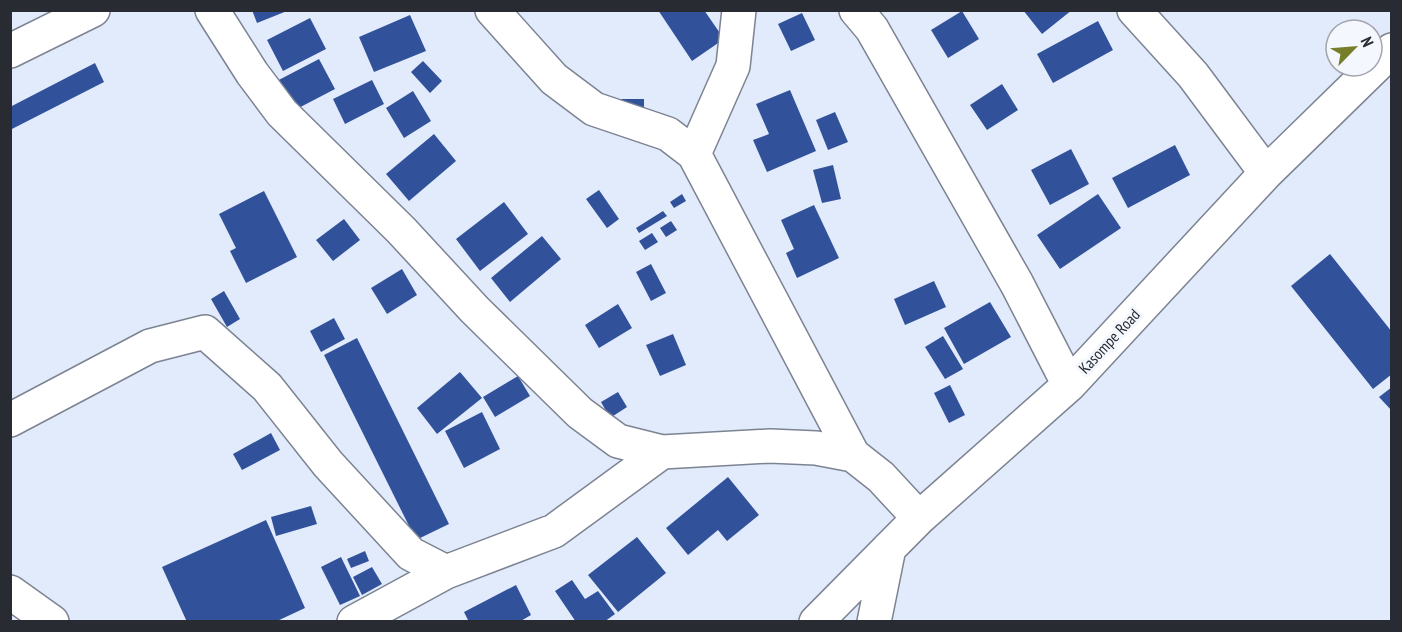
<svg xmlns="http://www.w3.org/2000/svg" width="1402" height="632" font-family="'PT Sans Narrow',sans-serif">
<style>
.building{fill:#31529b}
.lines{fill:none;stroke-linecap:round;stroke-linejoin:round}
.minor-casing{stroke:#7c8392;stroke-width:36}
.minor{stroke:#fff;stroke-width:33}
.labels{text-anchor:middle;stroke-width:6;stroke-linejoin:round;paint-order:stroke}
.street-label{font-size:16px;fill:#282c32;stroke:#f4f8fe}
</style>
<rect width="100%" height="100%" fill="#e2ebfb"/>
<path class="building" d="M252,10h35v1l-30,12z
M658,10h46l20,29 -32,22z
M1023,10h49l-30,24z
M962,11l17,28 -31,19 -17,-28z
M802,13l13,27 -24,11 -13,-27z
M410,15l16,36 -52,21 -15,-35z
M310,18l16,31 -43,22 -16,-31z
M1098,21l15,29 -60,33 -16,-29z
M319,59l16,30 -46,24 -16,-30z
M423,61l19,20 -12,12 -19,-21z
M95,63l9,19 -94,48v-23z
M372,80l12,24 -39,20 -12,-25z
M1002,84l16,26 -31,20 -17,-25z
M790,90l26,61 -49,21 -14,-32 16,-6 -13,-30z
M413,91l18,30 -27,17 -18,-30z
M621,99h23v14h-23z
M835,112l13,30 -20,8 -12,-30z
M434,134l22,27 -47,40 -23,-27z
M1175,145l15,30 -62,33 -16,-30z
M1071,149l18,35 -39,21 -19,-35z
M833,165l8,34 -19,4 -9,-33z
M599,190l20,29 -12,9 -21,-29z
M264,191l33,66 -51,26 -16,-32 6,-3 -17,-34z
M682,194l4,7 -12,7 -4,-6z
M1098,194l23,34 -61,41 -23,-34z
M504,202l24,32 -48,37 -24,-32z
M814,205l25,53 -42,20 -11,-25 8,-4 -13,-29z
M663,211l4,5 -28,17 -3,-5z
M344,219l16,21 -27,21 -17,-21z
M671,221l6,9 -11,7 -6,-9z
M652,233l6,9 -13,8 -6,-9z
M542,236l19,23 -51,43 -19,-24z
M1330,254l62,78v42l-19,15 -82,-103z
M651,264l15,29 -15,8 -15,-29z
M402,269l15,26 -30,19 -16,-26z
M934,281l12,26 -41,18 -11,-26z
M224,291l16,28 -13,8 -16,-28z
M990,302l21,35 -47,27 -20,-36z
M618,304l14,24 -33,20 -14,-23z
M334,318l11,21 -24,13 -11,-21z
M673,334l13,31 -26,11 -14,-31z
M943,336l20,33 -18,10 -20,-32z
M357,338l92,186 -33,16 -92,-185z
M460,372l22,26 -45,36 -20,-26z
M518,376l12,20 -35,21 -12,-20z
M950,385l15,30 -16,8 -15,-30z
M1392,387v24l-13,-14z
M618,392l9,15 -17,11 -9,-16z
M482,412l18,37 -36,19 -19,-37z
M271,433l9,17 -38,20 -9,-16z
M728,477l31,38 -32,26 -9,-11 -30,25 -22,-27z
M311,506l6,18 -41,12 -5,-19z
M266,520l39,88 -30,14h-88l-25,-55z
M637,537l29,36 -48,39 -30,-37z
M365,551l4,10 -18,7 -4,-9z
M341,557l19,39 -20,9 -19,-38z
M372,567l10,17 -20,11 -9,-18z
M572,580l13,19 13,-8 17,23 -11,8h-28l-21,-31z
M516,585l15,30 -12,7h-50l-5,-10z"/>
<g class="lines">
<g class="minor-casing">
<path id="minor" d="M212,10l40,63 30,40 119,117 74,80 105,103 38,28 44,11 108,-6 46,2 37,7 28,22 38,41
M492,10l62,69 40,30 74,25 26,20 159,301
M856,10l16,19 145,255 52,101
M1134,10l59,65 73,98
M10,51l83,-41
M694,154l39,-88 6,-56
M10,420l140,-74 55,-14 62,55 61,77 83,90 35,18
M10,592l42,30
M354,622l92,-50 108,-41 108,-79
M816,622l103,-104 150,-133 197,-212 126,-123
M874,622l15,-74"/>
</g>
<use href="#minor" class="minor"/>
</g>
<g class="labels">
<g class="street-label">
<text transform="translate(1109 341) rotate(-47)" y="6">Kasompe Road</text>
</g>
</g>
<rect width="1402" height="632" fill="none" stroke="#282c32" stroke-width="24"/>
<g transform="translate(1354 48) rotate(65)"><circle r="28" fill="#f4f8fe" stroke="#a2a6ac" stroke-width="1.5"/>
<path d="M0-4.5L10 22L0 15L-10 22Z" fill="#777e29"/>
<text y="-9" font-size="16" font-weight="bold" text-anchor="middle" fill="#282c32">N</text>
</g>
</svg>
